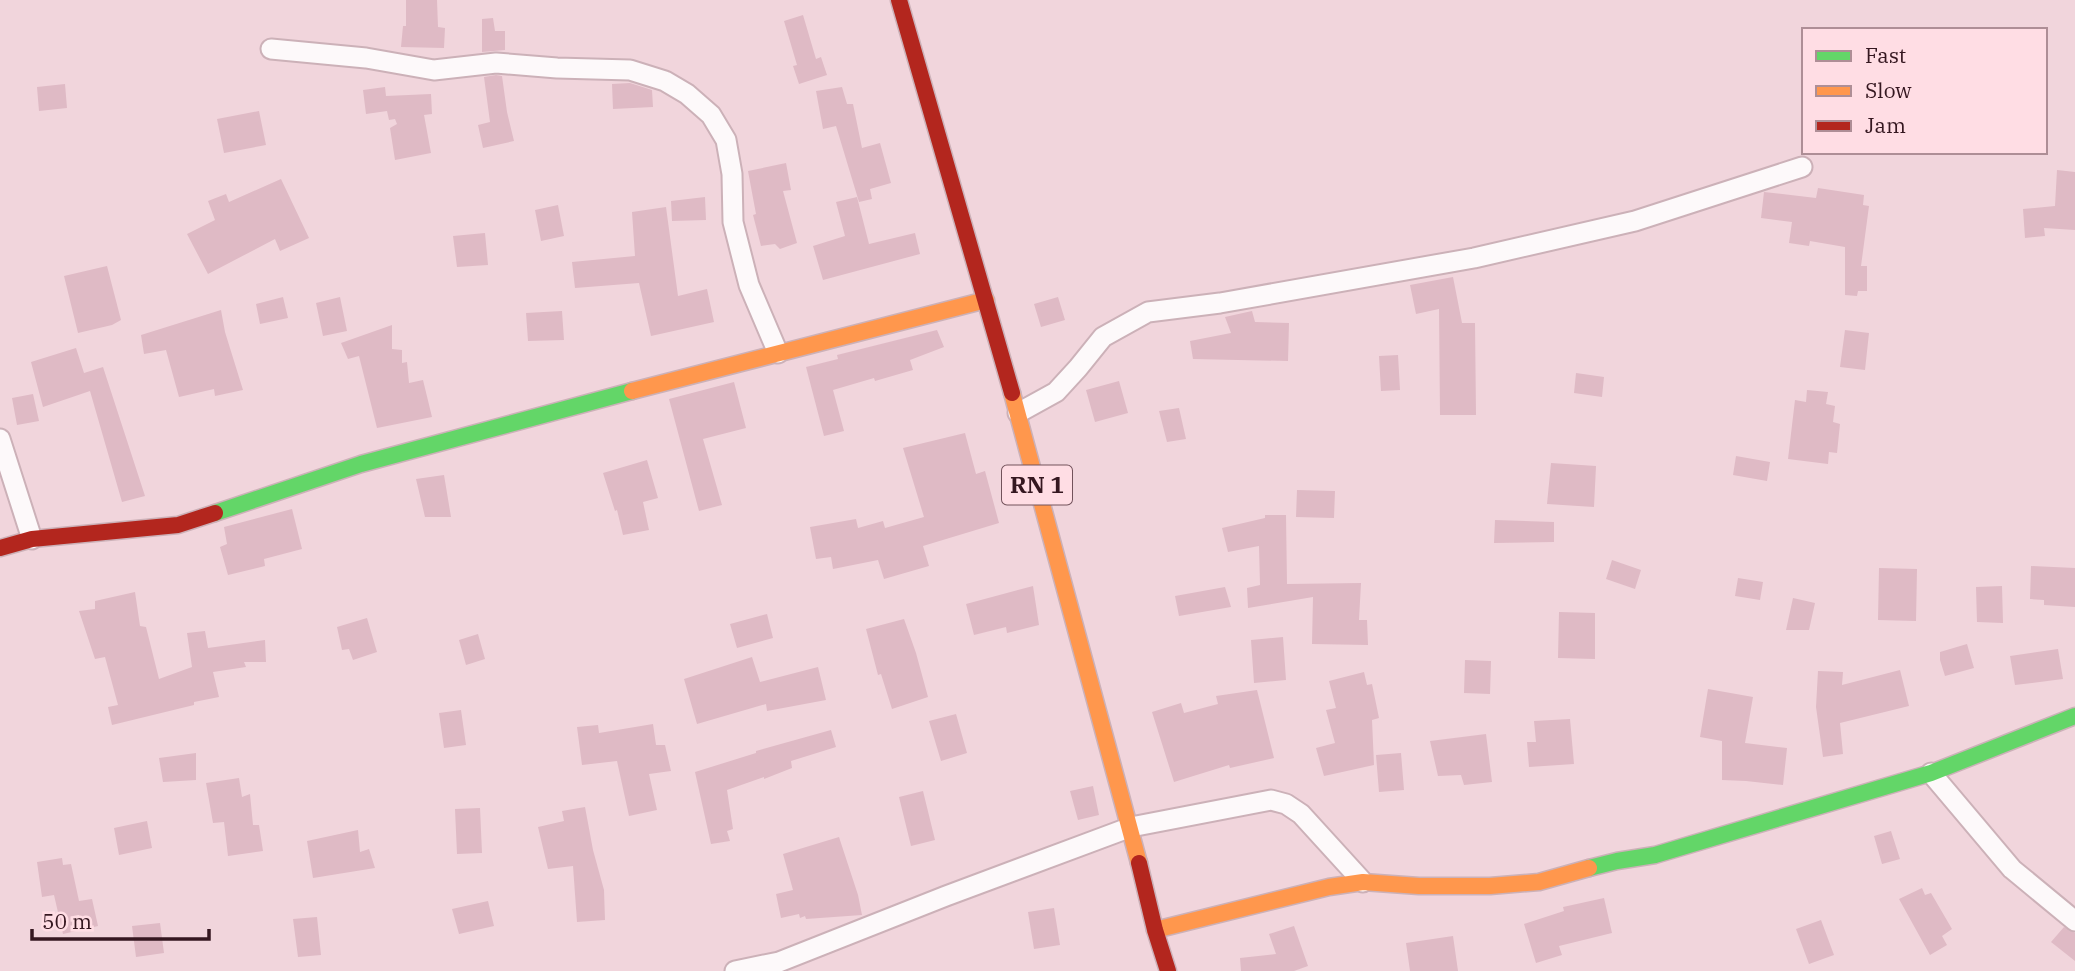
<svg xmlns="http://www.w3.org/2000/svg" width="2075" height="971" font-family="'IBM Plex Serif',serif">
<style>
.building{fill:#dfbac5}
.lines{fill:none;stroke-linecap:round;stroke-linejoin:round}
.street-casing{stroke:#ccb1b8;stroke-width:23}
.fast-casing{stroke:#ccb1b8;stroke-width:19}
.slow-casing{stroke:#ccb1b8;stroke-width:19}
.jam-casing{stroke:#ccb1b8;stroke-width:19}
.street{stroke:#fdf9fa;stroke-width:19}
.fast{stroke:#63d668;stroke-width:16}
.slow{stroke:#ff974d;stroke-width:16}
.jam{stroke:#b3261e;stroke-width:16}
.labels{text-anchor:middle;stroke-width:5;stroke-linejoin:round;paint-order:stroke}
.shield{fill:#ffdde4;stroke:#72525b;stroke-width:2}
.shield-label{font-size:23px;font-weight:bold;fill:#351720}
</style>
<rect width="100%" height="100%" fill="#f1d5dc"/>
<path class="building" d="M406,0h31l1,27 7,1 -1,20 -43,-1 2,-21h3z
M803,15l13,44 5,-2 6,18 -28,9 -6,-18 4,-1 -13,-44z
M493,18l2,13h10v19l-23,2v-33z
M496,75l6,1 5,36 7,29 -31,7 -5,-23 12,-3 -6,-45z
M630,83l22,7 1,17 -40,2 -1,-25z
M65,84l2,24 -28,3 -2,-24z
M385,87l1,9 45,-2 1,20 -8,1 7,38 -36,7 -5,-32 7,-4 -2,-5 -6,1 -2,-9 -21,3 -3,-24z
M842,87l5,17h6l9,44 18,-5 11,40 -21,6 2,10 -13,3 -23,-76 -13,3 -7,-38z
M259,111l7,34 -42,8 -7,-34z
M786,163l5,27 -8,1 14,52 -17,6 -5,-5 -14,2 -8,-31 3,-1 -8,-43z
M2057,170l18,2v58l-31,-2 1,8 -20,2 -2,-29 32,-3z
M281,179l28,59 -29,13 -5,-12 -67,35 -21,-40 28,-14 -7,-19 18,-7 3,8z
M1818,188l46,7 -1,10 6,1 -8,60h6v25h-9l-1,5 -12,-1v-48l-35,-6 -1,5 -20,-3 3,-21 -31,-4 3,-26 52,6z
M705,197l1,23 -34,1 -1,-20z
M857,197l12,47 46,-11 5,21 -97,26 -10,-34 32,-10 -9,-34z
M558,205l6,31 -23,5 -6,-31z
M666,207l12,89 29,-7 7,33 -63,14 -12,-53 -64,5 -3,-26 63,-6 -3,-44z
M485,233l3,32 -31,2 -4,-31z
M107,266l14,54 -9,5 -34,8 -14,-57z
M1453,277l9,46h13l1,92h-36l-1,-106 -23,5 -6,-29z
M283,297l5,21 -28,6 -4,-20z
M340,297l7,34 -24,5 -7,-33z
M1058,297l7,23 -24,7 -7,-23z
M221,310l4,22 18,58 -28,6 -1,-7 -35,8 -13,-47 -22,4 -3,-19z
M562,311l2,29 -36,1 -2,-28z
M1252,311l3,11 34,1 -1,38 -95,-2 -3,-18 41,-8 -6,-16z
M392,325v24l10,1v13l5,-1 2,21 14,-3 9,37 -55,11 -18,-72 -11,3 -7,-16z
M937,330l7,17 -34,13 3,10 -38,11 -1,-3 -41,12 11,41 -20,5 -18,-69 32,-8 -1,-4z
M1845,330l24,3 -4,37 -25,-3z
M76,348l8,25 19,-6 42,129 -23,6 -32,-111 -47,16 -12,-45z
M1398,355l2,35 -19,1 -2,-35z
M1576,373l28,4 -2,20 -28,-4z
M1119,381l9,32 -33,9 -9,-32z
M734,382l12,46 -43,11 19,66 -23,6 -30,-112z
M1807,390l21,2 -2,12 9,2 -2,16 7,2 -3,29 -8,-1 -1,12 -40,-5 7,-59 11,2z
M33,394l6,27 -22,4 -5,-27z
M1179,408l7,31 -19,3 -8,-31z
M965,433l11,41 9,-3 14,52 -76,23 6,20 -45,13 -6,-19 -45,9 -2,-12 -15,2 -6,-32 46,-8 2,9 25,-7 2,7 39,-11 -21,-69z
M1736,456l34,6 -3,19 -34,-6z
M647,460l11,38 -15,4 6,28 -26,5 -6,-25 -2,1 -12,-38z
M1551,463l45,3 -2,41 -47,-3z
M444,475l7,42h-26l-9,-38z
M1297,490l38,1 -1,27 -38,-1z
M292,509l10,40 -38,10 1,7 -37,9 -8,-28 7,-3 -3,-17z
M1265,515h21l1,69 74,-1 -2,37h8l1,25 -56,-1 1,-47 -65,11 -1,-20 13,-3 -1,-39 -31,6 -6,-24 43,-10z
M1495,520l59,2v20l-60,1z
M1612,560l29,10 -6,19 -29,-10z
M2031,566l44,2v39l-31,-2v-5l-14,-1z
M1879,568l38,1 -1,52 -38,-1z
M1738,578l25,4 -3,18 -25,-4z
M1033,586l6,39 -32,8 -1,-6 -32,8 -8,-31z
M2002,586l1,37 -26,-1 -1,-35z
M1225,587l6,20 -52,9 -4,-20z
M135,592l5,34 6,1 13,52 33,-12 -5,-34 18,-2 3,17 57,-8 1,22h-22l2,5 -33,5 6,25 -25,5v3l-82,20 -4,-18 10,-2 -13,-48 -10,2 -16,-48 16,-2v-8z
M1793,598l22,5 -6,27h-23z
M1559,612l36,1v46l-37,-1z
M767,614l6,24 -36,10 -7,-24z
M367,618l10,34 -24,8 -4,-11 -7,1 -5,-23z
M904,619l12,34 12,44 -36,12 -11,-35 -3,1 -12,-46z
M478,634l7,25 -19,6 -7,-25z
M1283,637l3,43 -32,3 -3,-43z
M1967,644l7,24 -29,8 -5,-16v-8z
M2058,649l5,30 -48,6 -5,-29z
M752,657l8,25 58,-15 8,33 -59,11 -1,-7 -69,20 -13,-45z
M1465,660l26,1 -1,33 -26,-1z
M1900,670l9,36 -69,17 3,31 -20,3 -7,-50 2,-36 25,1 -1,13z
M1364,672l3,13 5,-1 7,34 -7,2 2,45 -50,11 -8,-28 19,-5 -9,-33 10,-2 -7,-27z
M1708,689l45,8 -8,46 42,5 -4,37 -37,-4 -24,-1v-39l-22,-4z
M1257,690l17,68 -44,10 -1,-3 -55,17 -22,-70 29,-9 3,10 34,-9 -2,-8z
M461,710l5,35 -22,3 -5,-35z
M956,714l11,39 -26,8 -12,-40z
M1570,719l4,45 -45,3 -2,-25h9l-2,-21z
M653,724l3,21h9l6,26 -22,3 8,36 -28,6 -12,-55 -35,4 -5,-38 21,-2 1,8z
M831,730l5,17 -45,14 1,7 -28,11v-2l-37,13 6,39 -6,2 3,10 -19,3 -16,-72 61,-19v-2z
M1486,734l6,48 -28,3 -3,-10 -23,1 -8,-35z
M196,753v27l-33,2 -4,-24z
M1401,753l3,37 -25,2 -3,-37z
M239,778l3,19 8,-3 3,31h6l4,26 -35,5 -4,-34 -11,1 -7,-40z
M1093,786l6,29 -21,5 -8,-29z
M923,791l12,49 -24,6 -12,-49z
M585,807l8,43 11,40 1,30 -28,2 -4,-56 -25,3 -10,-42 26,-6 -2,-10z
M480,808l2,45 -25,1 -2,-45z
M147,821l5,27 -33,7 -5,-27z
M358,830l2,22 9,-3 6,19 -62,10 -6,-37z
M1891,831l9,28 -18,5 -8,-28z
M839,837l19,58 4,20 -56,4 -1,-3 -5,2 -1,-4 -18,4 -5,-24 17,-4 -10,-36z
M62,858l1,7 8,-1 8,37 13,-2 6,27 -35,8 -9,-39 -12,2 -5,-35z
M1922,888l3,7 6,-2 21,36 -10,7 5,9 -17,10 -31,-56z
M1604,898l8,35 -53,13 3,9 -26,8 -12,-39 40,-13 -1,-4z
M488,901l6,25 -35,8 -7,-25z
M1054,908l6,37 -26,4 -6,-37z
M317,917l4,38 -23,2 -5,-38z
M1821,920l13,35 -25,9 -13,-35z
M160,923l4,30 -28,4 -4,-31z
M1294,926l14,40 -14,5h-53l-1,-13 36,-4 -7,-20z
M2064,927l11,6v28l-24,-19z
M1453,936l5,35h-48l-4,-28z"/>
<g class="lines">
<g class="street-casing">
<path id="street" d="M271,49l95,9 68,12 62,-7 61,5 73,2 35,11 22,13 24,21 15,25 6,34 1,48 16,63 29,68
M1018,413l38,-21 22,-24 25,-31 45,-25 72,-9 254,-45 161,-37 167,-54
M0,439l32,100
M1931,773l81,96 63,52
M735,971l44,-9 167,-66 185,-69 140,-27 15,4 15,10 62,68"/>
</g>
<g class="fast-casing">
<path id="fast" d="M215,513l146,-49 271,-73
M1589,868l28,-7 38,-6 276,-82 144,-57"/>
</g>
<g class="slow-casing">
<path id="slow" d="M632,391l354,-91
M1012,393l127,470
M1155,930l174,-43 34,-5 56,4h71l49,-4 50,-14"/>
</g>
<g class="jam-casing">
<path id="jam" d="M899,0l113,393
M0,548l32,-9 146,-14 37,-12
M1139,863l16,67 13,41"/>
</g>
<use href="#street" class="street"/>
<use href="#fast" class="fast"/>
<use href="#slow" class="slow"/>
<use href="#jam" class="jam"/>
</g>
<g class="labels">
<rect class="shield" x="1002" y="465.5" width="70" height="39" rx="5"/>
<g class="shield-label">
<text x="1037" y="493">RN 1</text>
</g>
</g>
<rect x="1802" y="28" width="245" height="126" fill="#ffdde4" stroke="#ae8e96" stroke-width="2"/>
<rect x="1816" y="51" width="35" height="10" fill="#63d668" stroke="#ae8e96" stroke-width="2"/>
<text x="1865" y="63" font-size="21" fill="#351720">Fast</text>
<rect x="1816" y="86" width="35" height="10" fill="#ff974d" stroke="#ae8e96" stroke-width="2"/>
<text x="1865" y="98" font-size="21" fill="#351720">Slow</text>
<rect x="1816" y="121" width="35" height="10" fill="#b3261e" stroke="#ae8e96" stroke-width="2"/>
<text x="1865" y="133" font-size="21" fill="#351720">Jam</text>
<path d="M32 929v10h177v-10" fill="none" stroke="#351720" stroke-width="3.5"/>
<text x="42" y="929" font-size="21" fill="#351720" stroke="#ffdde4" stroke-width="5" paint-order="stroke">50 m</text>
</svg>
